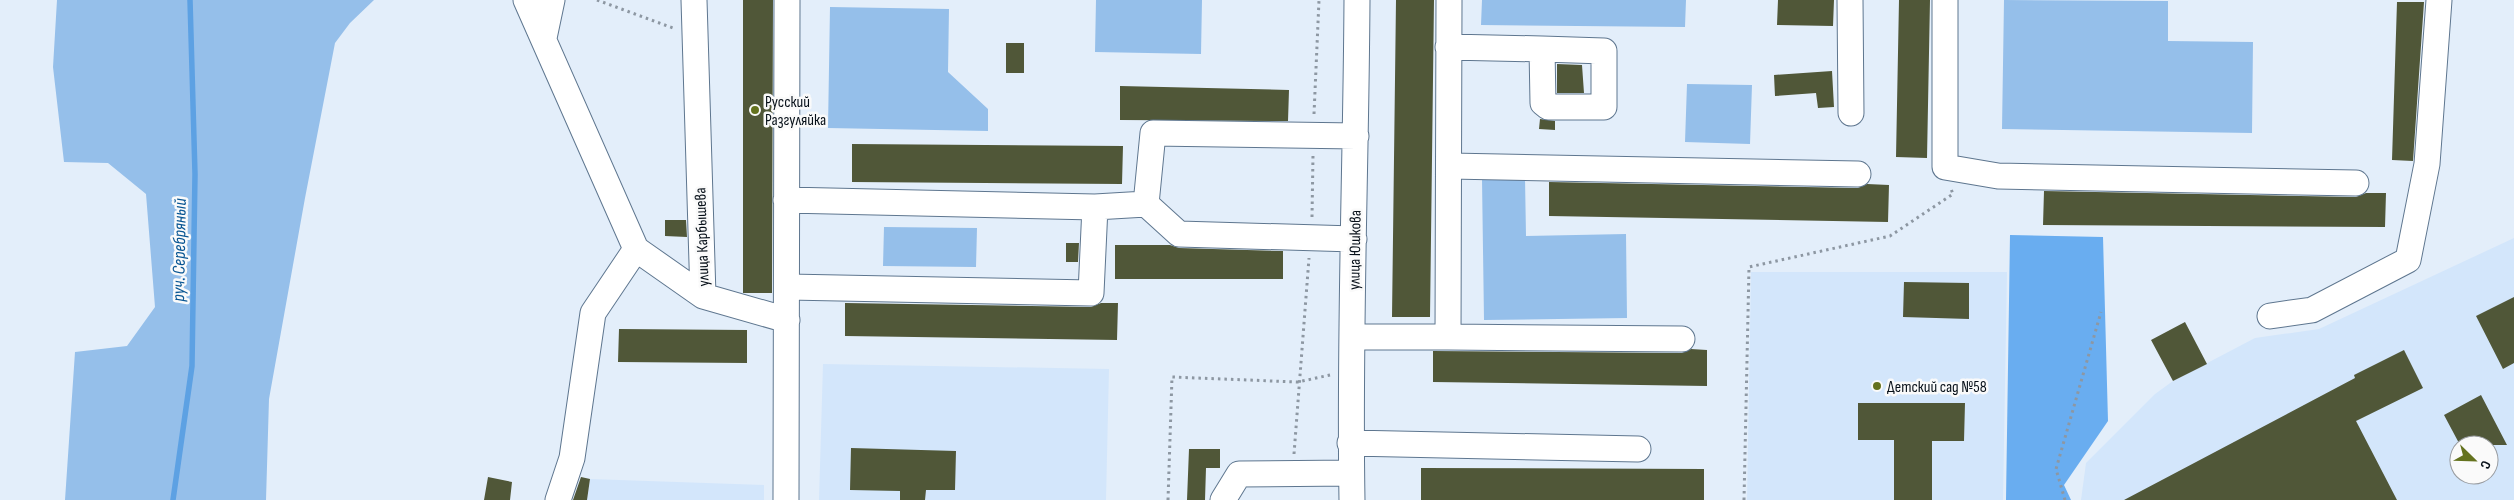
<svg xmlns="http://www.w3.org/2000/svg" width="2514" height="500" font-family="'Sofia Sans Condensed',sans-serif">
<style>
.built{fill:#d3e6fb;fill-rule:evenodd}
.green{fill:#95bfea}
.forest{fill:#69adf0}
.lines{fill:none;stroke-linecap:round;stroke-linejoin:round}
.stream{stroke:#5da1e3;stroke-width:5.5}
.building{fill:#505738}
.minor-casing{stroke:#5e768f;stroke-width:27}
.path{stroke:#8d97a2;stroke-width:3;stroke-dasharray:2.5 4;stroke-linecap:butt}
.minor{stroke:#fff;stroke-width:25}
.poi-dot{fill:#64721e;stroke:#fafafa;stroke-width:2}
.labels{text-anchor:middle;stroke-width:5;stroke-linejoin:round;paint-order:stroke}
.poi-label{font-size:16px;fill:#071019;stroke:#fafafa;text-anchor:start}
.street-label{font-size:16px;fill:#071019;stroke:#fafafa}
.water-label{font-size:18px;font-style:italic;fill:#095693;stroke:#fafafa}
</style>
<rect width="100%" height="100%" fill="#e3eefa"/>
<path class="built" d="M2514,238v262h-433l5,-37 69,-69 18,-13 82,-43 64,-9zM2459,445h30v30h-30z
M1751,272h256l-4,228h-256z
M823,364l286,5 -3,131h-287z
M590,479l174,6v15h-177z"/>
<path class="green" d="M57,0h317l-24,23 -15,20 -30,155 -36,201 -3,101h-201l10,-148 52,-6 28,-39 -9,-113 -38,-31 -44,-1 -11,-95z
M1096,0h106l-1,54 -106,-2z
M1482,0h204l-1,27 -204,-2z
M2004,0l164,1v40l85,1 -1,91 -250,-4z
M830,7l119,2 -1,63 40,37v22l-160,-3z
M1687,84l65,1 -2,59 -65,-2z
M1525,178l1,58 100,-2 1,84 -143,2 -2,-141z
M884,227l93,1 -1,39 -93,-1z"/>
<path class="forest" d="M2010,235l93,2 5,184 -44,64 7,15h-65z"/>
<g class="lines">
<path class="stream" d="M173,500l19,-134 3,-192 -5,-174"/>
</g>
<path class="building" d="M743,0h30l-1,293h-29z
M1396,0h38l-4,317h-38z
M1778,0h56l-1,26 -56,-1z
M1899,0h31l-3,158 -31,-1z
M2397,2h27l-11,159 -21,-1z
M1006,43h18v30h-18z
M1557,64l25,1 2,28h-27z
M1832,71l2,36 -16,1 -2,-15 -41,3 -1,-21z
M1120,86l169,4 -1,31 -168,-1z
M1540,119l15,2v9l-16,-1z
M852,144l271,2 -1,38 -270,-2z
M1549,182l309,6 9,-4 22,1 -1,37 -339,-6z
M2044,191l312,6 10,-4h20l-1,34 -342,-2z
M665,220h21l1,17 -22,-1z
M1066,243h13l-1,19h-12z
M1115,245h55l9,3 104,3v28h-168z
M1904,282l65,1v36l-66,-2z
M2514,297v66l-11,6 -27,-53z
M845,303l246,4 10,-4h17l-1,37 -272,-4z
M2185,322l22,42 -34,17 -22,-41z
M619,329l128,1v33l-129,-1z
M1691,349l16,1v36l-274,-4v-31l249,2z
M2404,350l19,38 -67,33 41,79h-273l231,-122 -1,-3z
M2481,395l26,50h-47l-16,-30z
M1858,403h107l-1,38h-32v59h-38v-60h-36z
M851,448l105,3 -1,39h-29l-1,10h-25v-9l-50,-1z
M1189,449h31v19h-14l-1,32h-18z
M1421,468l283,1v31h-283z
M488,477l24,5 -2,18h-26z
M581,477l9,2 -3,21h-14z"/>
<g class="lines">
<g class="minor-casing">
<path id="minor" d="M526,0l110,249 67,47 84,24
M694,0l9,296
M1850,0l1,113
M1945,0v167l53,9 358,7
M544,38l8,-38
M1448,47l94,2 1,54 5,4h56v-56l-62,-2
M1450,166l408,8
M786,200l309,7
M1146,204l7,-71 203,3
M788,287l303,6 4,-86 51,-3 33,30 175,5
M2270,316l42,-6 96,-50 19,-96 12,-164
M1352,337h96l1,-337
M1448,337l234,2
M1350,443l288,6
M558,500l14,-42 21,-145 43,-64
M786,500l1,-500
M1223,500l16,-26 112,-1
M1352,500c-3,-167 4,-333 5,-500"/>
</g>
<path class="path" d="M597,0l76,28
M1314,114l5,-114
M1312,217l1,-62
M1294,454l15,-196
M1168,500l4,-123 126,5 32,-7
M1744,500l5,-233 141,-31 63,-42 -2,-5
M2065,500l-9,-31 45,-157"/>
<use href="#minor" class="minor"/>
</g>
<g class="poi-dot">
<circle cx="755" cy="110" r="5"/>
<circle cx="1877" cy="386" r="5"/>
</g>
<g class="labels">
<g class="poi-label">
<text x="765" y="107">Русский<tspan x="765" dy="18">Разгуляйка</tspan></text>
<text x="1887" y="392">Детский сад №58</text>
</g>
<g class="street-label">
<text transform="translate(701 237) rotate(-92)" y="6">улица Карбышева</text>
<text transform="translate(1354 250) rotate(-89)" y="6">улица Юшкова</text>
</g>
<g class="water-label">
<text transform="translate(179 250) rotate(-89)" y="6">руч. Серебряный</text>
</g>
</g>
<g transform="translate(2474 460) rotate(113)"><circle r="24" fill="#fafafa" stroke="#999ca0"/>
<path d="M0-4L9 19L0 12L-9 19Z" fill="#64721e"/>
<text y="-8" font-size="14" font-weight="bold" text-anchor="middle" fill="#071019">С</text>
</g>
</svg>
